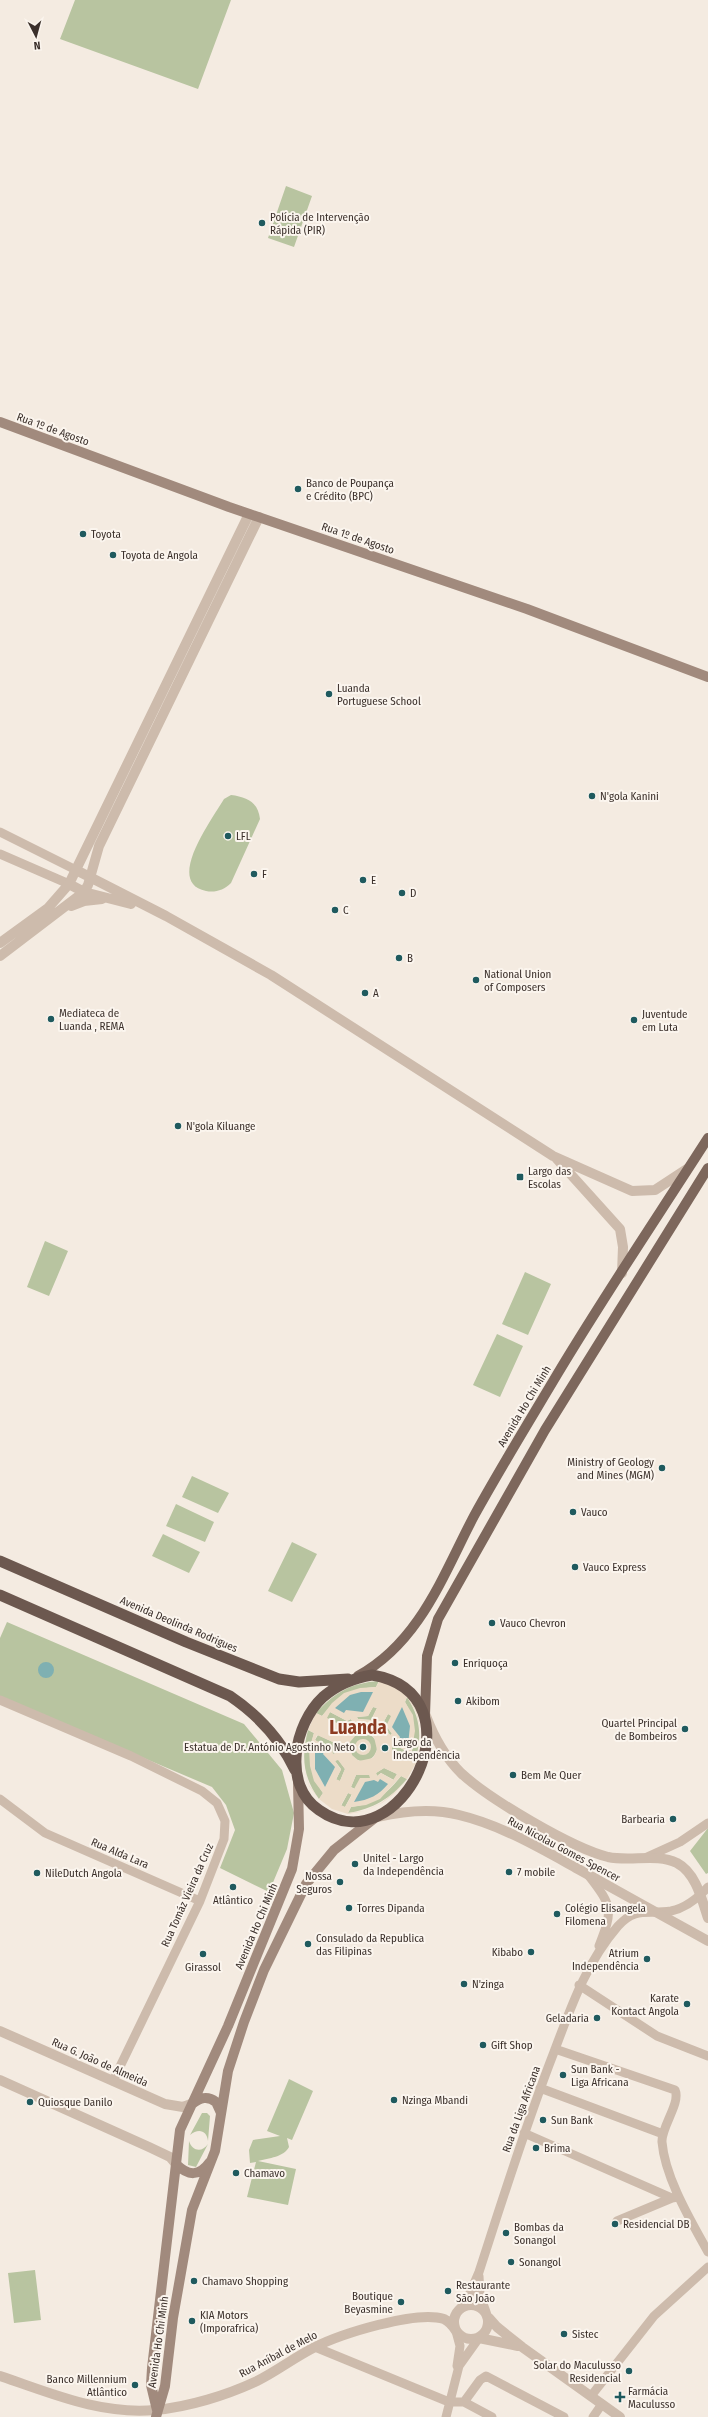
<svg xmlns="http://www.w3.org/2000/svg" width="708" height="2417" font-family="'Fira Sans Condensed',sans-serif">
<style>
.green{fill:#b8c4a0}
.plaza{fill:#ecdcc8;fill-rule:evenodd}
.water{fill:#7fb0b2}
.lines{fill:none;stroke-linecap:round;stroke-linejoin:round}
.minor{stroke:#cdbbac;stroke-width:9}
.tertiary{stroke:#cdbbac;stroke-width:10}
.secondary{stroke:#a18a7d;stroke-width:10}
.primary{stroke:#7d675c;stroke-width:10}
.trunk{stroke:#6c584f;stroke-width:11}
.poi-dot{fill:#1f5a5e;stroke:#fbf5ee;stroke-width:1.5}
.labels{text-anchor:middle;stroke-width:4;stroke-linejoin:round;paint-order:stroke}
.poi-label{font-size:11px;fill:#3b302b;stroke:#fbf5ee;text-anchor:start}
.street-label{font-size:11px;fill:#3b302b;stroke:#fbf5ee}
.town-label{font-size:19px;font-weight:bold;fill:#8c3b22;stroke:#fbf5ee}
</style>
<rect width="100%" height="100%" fill="#f4ebe1"/>
<path class="green" d="M75,0h156l-33,89 -138,-50z
M286,186l26,10 -18,51 -26,-9z
M231,795c16,2 27,7 29,24l-29,64c-7,7 -16,10 -25,8 -42,-8 7,-73 18,-92z
M45,1241l23,10 -19,45 -22,-9z
M525,1272l26,12 -23,51 -26,-11z
M497,1334l26,12 -23,51 -27,-12z
M192,1476l37,17 -11,20 -36,-16z
M176,1504l38,18 -9,20 -39,-16z
M163,1534l37,18 -11,21 -37,-17z
M292,1542l25,12 -25,48 -24,-11z
M7,1622l237,102 38,46 12,43 -7,36 -18,43 -49,-24 15,-38 -9,-25 -14,-18 -212,-90v-59z
M379,1681l-3,6c-22,1 -40,11 -54,29l-6,-3c19,-21 35,-30 63,-32z
M407,1697c14,22 15,40 8,65l-5,-3c6,-21 6,-37 -5,-57z
M373,1707l4,1 -6,12 -13,-1 -1,-2 11,-1z
M330,1712l17,9 4,-2 1,2 -8,6 -18,-9z
M388,1714l4,2 -5,10 5,8 -2,1 -8,-10z
M308,1730l6,3c-6,21 -4,42 9,60l-4,6c-16,-22 -18,-42 -11,-69z
M349 1747a14 14 0 1 1 28 0a14 14 0 1 1-28 0Z
M318,1735l17,8 1,10 -3,1 -18,-14z
M395,1741v4l13,7 -3,5 -13,-6v-9z
M338,1759l7,10 -5,12 -4,-1 5,-11 -6,-8z
M384,1768l13,6 -3,6 -13,-7 -4,3 -1,-3z
M356,1775h14v3l-15,11 -4,-2z
M401,1776l6,3c-17,20 -34,30 -59,34l3,-6c22,-2 37,-14 50,-31z
M348,1793l4,1 -7,13 -4,-1z
M708,1828v45l-2,1 -16,-23z
M289,2079l24,12 -21,49 -5,-2 2,9c-5,10 -20,11 -31,14l38,8 -8,36 -41,-8 9,-35 -6,1 -1,-13 4,-10 27,-4 -13,-5z
M202,2113h5l3,3 -2,25c-1,-11 -10,-13 -18,-6z
M189,2141c3,10 13,12 19,3l-12,23 -8,-2z
M35,2270l6,50 -27,3 -6,-50z"/>
<path class="plaza" d="M379,1681l17,6 12,10 9,15 3,17v17l-4,17 -9,16 -12,14 -13,10 -17,8 -17,3 -16,-5 -13,-10 -10,-13 -5,-18 -1,-19 5,-19 8,-17 12,-14 15,-11 18,-6zM379,1681l-3,6 -16,1 -16,5 -12,10 -10,13 -6,-3 12,-14 15,-11 18,-6zM407,1697l9,15 4,17v17l-5,16 -5,-3 5,-28 -2,-16 -8,-13zM373,1707l4,1 -6,12 -13,-1 -1,-2 11,-1zM330,1712l17,9 4,-2 1,2 -8,6 -17,-9zM388,1714l3,2 -5,10 6,8 -2,1 -8,-10zM308,1730l6,3 -5,16 1,17 4,15 9,12 -4,6 -10,-14 -5,-17 -1,-19zM365,1733l9,4 3,13 -4,8 -14,3 -7,-6 -2,-13 6,-7zM317,1735l18,8 1,10 -3,1 -1,-5 -17,-9zM394,1741l1,4 13,7 -3,5 -13,-6v-9zM324,1751l-1,3 7,8 -5,25 -10,-18zM338,1760l7,9 -5,12 -4,-2 5,-9 -6,-9zM384,1768l13,6 -4,6 -12,-7 -4,3 -1,-3zM356,1775h13l1,3h-10l-6,11 -3,-2zM401,1776l6,3 -12,13 -14,11 -16,8 -17,2 3,-6 15,-2 14,-6zM348,1793l4,2 -7,12 -4,-2z
M355 1747a8 8 0 1 1 16 0a8 8 0 1 1-16 0Z"/>
<path class="water" d="M38 1670a8 8 0 1 1 16 0a8 8 0 1 1-16 0Z
M361,1692h12l-10,20 -17,-2 -2,3 -9,-5 15,-13z
M402,1707l8,19 -2,19 -9,-5 1,-3 -8,-10z
M315,1747l9,5 -1,2 12,13 -10,20 -10,-18z
M380,1779l8,5c-9,11 -19,16 -34,18l11,-20 9,-2 4,2z"/>
<g class="lines">
<path class="minor" d="M0,832l76,38
M0,854l69,30
M0,1700l131,56 71,35 15,12 8,18 -1,18 -24,62 -87,180
M0,1799l45,34 155,68
M647,1857l33,-15 28,-19
M589,1876c24,31 24,34 10,70
M579,1985l78,51 51,20
M555,2049l120,41c6,13 -14,37 -13,52 3,36 29,79 46,110
M540,2088l123,46
M524,2133l148,65 6,-1
M617,2221l55,-23
M479,2276l1,19 6,17
M460,2309l7,-9 12,-28c24,-74 47,-148 75,-220 17,-45 32,-89 64,-126 18,-20 30,-11 53,-15 15,-3 27,-13 37,-24
M456,2331l4,15 -3,20
M315,2347l134,55h15l28,15
M591,2396l63,-80 54,-49
M464,2402l16,-22 6,-4 78,41
M446,2417l13,-51 20,-28
M593,2417l9,-13"/>
<path class="tertiary" d="M76,870l90,46 105,59 282,181 79,35 23,-1 32,-21
M69,884l15,8 47,12
M71,906l13,-5 18,-2
M0,943l48,-35 21,-24 180,-370
M0,956l84,-64 4,-7 11,-39 160,-329
M556,1158l64,71 3,18 -1,26
M426,1716c8,21 19,41 35,57 28,26 111,75 147,84 23,5 48,-4 69,6 19,10 25,37 31,55
M378,1817c26,-6 54,-9 81,-2 42,10 81,33 119,54 43,24 87,48 130,72
M0,2031l165,73 18,3 8,-3
M0,2080l149,67 21,10 6,7
M454 2322a17 17 0 1 1 34 0a17 17 0 1 1-34 0Z
M489,2318l8,9 25,20 98,70
M479,2338l39,8
M0,2376c51,17 100,39 155,34 34,-3 72,-15 102,-29 20,-10 38,-24 58,-34 26,-13 101,-37 129,-28 6,3 9,7 12,12"/>
<path class="secondary" d="M0,422l229,85 298,102 181,68
M192,2104c8,-6 15,-9 24,-2l5,11
M176,2164c12,12 23,13 34,-2
M157,2410l-6,-25 1,-17 28,-238 48,-104 64,-157 7,-40 -1,-46
M156,2417l9,-31 8,-68 19,-108 23,-59 13,-80 16,-49 20,-52 42,-86 28,-34 42,-33"/>
<path class="primary" d="M358,1676c62,-34 85,-101 116,-160 27,-49 56,-96 84,-143 48,-80 100,-157 150,-235
M425,1715l2,-59 11,-37 107,-189 163,-262"/>
<path class="trunk" d="M0,1561l186,81 93,37 20,3 49,-3
M0,1595l230,101c28,19 51,44 65,74
M372,1675c113,19 29,193 -53,135 -37,-25 -25,-86 4,-113 14,-12 30,-19 49,-22z"/>
</g>
<g class="poi-dot">
<circle cx="262" cy="223" r="4"/>
<circle cx="298" cy="489" r="4"/>
<circle cx="83" cy="534" r="4"/>
<circle cx="113" cy="555" r="4"/>
<circle cx="329" cy="694" r="4"/>
<circle cx="592" cy="796" r="4"/>
<circle cx="228" cy="836" r="4"/>
<circle cx="254" cy="874" r="4"/>
<circle cx="363" cy="880" r="4"/>
<circle cx="402" cy="893" r="4"/>
<circle cx="335" cy="910" r="4"/>
<circle cx="399" cy="958" r="4"/>
<circle cx="476" cy="980" r="4"/>
<circle cx="365" cy="993" r="4"/>
<circle cx="51" cy="1019" r="4"/>
<circle cx="634" cy="1020" r="4"/>
<circle cx="178" cy="1126" r="4"/>
<rect x="516" y="1173" width="8" height="8" rx="2"/>
<circle cx="662" cy="1468" r="4"/>
<circle cx="573" cy="1512" r="4"/>
<circle cx="575" cy="1567" r="4"/>
<circle cx="492" cy="1623" r="4"/>
<circle cx="455" cy="1663" r="4"/>
<circle cx="458" cy="1701" r="4"/>
<circle cx="685" cy="1729" r="4"/>
<circle cx="363" cy="1747" r="4"/>
<circle cx="385" cy="1748" r="4"/>
<circle cx="513" cy="1775" r="4"/>
<circle cx="673" cy="1819" r="4"/>
<circle cx="355" cy="1864" r="4"/>
<circle cx="509" cy="1872" r="4"/>
<circle cx="37" cy="1873" r="4"/>
<circle cx="340" cy="1882" r="4"/>
<circle cx="233" cy="1887" r="4"/>
<circle cx="349" cy="1908" r="4"/>
<circle cx="557" cy="1914" r="4"/>
<circle cx="308" cy="1944" r="4"/>
<circle cx="531" cy="1952" r="4"/>
<circle cx="203" cy="1954" r="4"/>
<circle cx="647" cy="1959" r="4"/>
<circle cx="464" cy="1984" r="4"/>
<circle cx="687" cy="2004" r="4"/>
<circle cx="597" cy="2018" r="4"/>
<circle cx="483" cy="2045" r="4"/>
<circle cx="563" cy="2075" r="4"/>
<circle cx="394" cy="2100" r="4"/>
<circle cx="30" cy="2102" r="4"/>
<circle cx="543" cy="2120" r="4"/>
<circle cx="536" cy="2148" r="4"/>
<circle cx="236" cy="2173" r="4"/>
<circle cx="615" cy="2224" r="4"/>
<circle cx="506" cy="2233" r="4"/>
<circle cx="511" cy="2262" r="4"/>
<circle cx="194" cy="2281" r="4"/>
<circle cx="448" cy="2291" r="4"/>
<circle cx="401" cy="2302" r="4"/>
<circle cx="192" cy="2321" r="4"/>
<circle cx="564" cy="2334" r="4"/>
<circle cx="629" cy="2371" r="4"/>
<circle cx="135" cy="2385" r="4"/>
<path d="M618 2391h4v4h4v4h-4v4h-4v-4h-4v-4h4z"/>
</g>
<g class="labels">
<g class="poi-label">
<text x="270" y="221">Polícia de Intervenção<tspan x="270" dy="13">Rápida (PIR)</tspan></text>
<text x="306" y="487">Banco de Poupança<tspan x="306" dy="13">e Crédito (BPC)</tspan></text>
<text x="91" y="538">Toyota</text>
<text x="121" y="559">Toyota de Angola</text>
<text x="337" y="692">Luanda<tspan x="337" dy="13">Portuguese School</tspan></text>
<text x="600" y="800">N'gola Kanini</text>
<text x="236" y="840">LFL</text>
<text x="262" y="878">F</text>
<text x="371" y="884">E</text>
<text x="410" y="897">D</text>
<text x="343" y="914">C</text>
<text x="407" y="962">B</text>
<text x="484" y="978">National Union<tspan x="484" dy="13">of Composers</tspan></text>
<text x="373" y="997">A</text>
<text x="59" y="1017">Mediateca de<tspan x="59" dy="13">Luanda , REMA</tspan></text>
<text x="642" y="1018">Juventude<tspan x="642" dy="13">em Luta</tspan></text>
<text x="186" y="1130">N'gola Kiluange</text>
<text x="528" y="1175">Largo das<tspan x="528" dy="13">Escolas</tspan></text>
<text x="654" y="1466" text-anchor="end">Ministry of Geology<tspan x="654" dy="13">and Mines (MGM)</tspan></text>
<text x="581" y="1516">Vauco</text>
<text x="583" y="1571">Vauco Express</text>
<text x="500" y="1627">Vauco Chevron</text>
<text x="463" y="1667">Enriquoça</text>
<text x="466" y="1705">Akibom</text>
<text x="677" y="1727" text-anchor="end">Quartel Principal<tspan x="677" dy="13">de Bombeiros</tspan></text>
<text x="393" y="1746">Largo da<tspan x="393" dy="13">Independência</tspan></text>
<text x="355" y="1751" text-anchor="end">Estatua de Dr. António Agostinho Neto</text>
<text x="521" y="1779">Bem Me Quer</text>
<text x="665" y="1823" text-anchor="end">Barbearia</text>
<text x="363" y="1862">Unitel - Largo<tspan x="363" dy="13">da Independência</tspan></text>
<text x="517" y="1876">7 mobile</text>
<text x="45" y="1877">NileDutch Angola</text>
<text x="332" y="1880" text-anchor="end">Nossa<tspan x="332" dy="13">Seguros</tspan></text>
<text x="233" y="1904" text-anchor="middle">Atlântico</text>
<text x="357" y="1912">Torres Dipanda</text>
<text x="565" y="1912">Colégio Elisangela<tspan x="565" dy="13">Filomena</tspan></text>
<text x="316" y="1942">Consulado da Republica<tspan x="316" dy="13">das Filipinas</tspan></text>
<text x="523" y="1956" text-anchor="end">Kibabo</text>
<text x="639" y="1957" text-anchor="end">Atrium<tspan x="639" dy="13">Independência</tspan></text>
<text x="203" y="1971" text-anchor="middle">Girassol</text>
<text x="472" y="1988">N'zinga</text>
<text x="679" y="2002" text-anchor="end">Karate<tspan x="679" dy="13">Kontact Angola</tspan></text>
<text x="589" y="2022" text-anchor="end">Geladaria</text>
<text x="491" y="2049">Gift Shop</text>
<text x="571" y="2073">Sun Bank -<tspan x="571" dy="13">Liga Africana</tspan></text>
<text x="402" y="2104">Nzinga Mbandi</text>
<text x="38" y="2106">Quiosque Danilo</text>
<text x="551" y="2124">Sun Bank</text>
<text x="544" y="2152">Brima</text>
<text x="244" y="2177">Chamavo</text>
<text x="623" y="2228">Residencial DB</text>
<text x="514" y="2231">Bombas da<tspan x="514" dy="13">Sonangol</tspan></text>
<text x="519" y="2266">Sonangol</text>
<text x="202" y="2285">Chamavo Shopping</text>
<text x="456" y="2289">Restaurante<tspan x="456" dy="13">São João</tspan></text>
<text x="393" y="2300" text-anchor="end">Boutique<tspan x="393" dy="13">Beyasmine</tspan></text>
<text x="200" y="2319">KIA Motors<tspan x="200" dy="13">(Imporafrica)</tspan></text>
<text x="572" y="2338">Sistec</text>
<text x="621" y="2369" text-anchor="end">Solar do Maculusso<tspan x="621" dy="13">Residencial</tspan></text>
<text x="127" y="2383" text-anchor="end">Banco Millennium<tspan x="127" dy="13">Atlântico</tspan></text>
<text x="628" y="2395">Farmácia<tspan x="628" dy="13">Maculusso</tspan></text>
</g>
<g class="street-label">
<text transform="translate(53 429) rotate(20)" y="4">Rua 1º de Agosto</text>
<text transform="translate(358 538) rotate(19)" y="4">Rua 1º de Agosto</text>
<text transform="translate(524 1406) rotate(-59)" y="4">Avenida Ho Chi Minh</text>
<text transform="translate(179 1624) rotate(23)" y="4">Avenida Deolinda Rodrigues</text>
<text transform="translate(564 1849) rotate(28)" y="4">Rua Nicolau Gomes Spencer</text>
<text transform="translate(120 1853) rotate(23)" y="4">Rua Alda Lara</text>
<text transform="translate(187 1895) rotate(-66)" y="4">Rua Tomáz Vieira da Cruz</text>
<text transform="translate(256 1926) rotate(-67)" y="4">Avenida Ho Chi Minh</text>
<text transform="translate(100 2062) rotate(24)" y="4">Rua G. João de Almeida</text>
<text transform="translate(521 2109) rotate(-70)" y="4">Rua da Liga Africana</text>
<text transform="translate(158 2342) rotate(-82)" y="4">Avenida Ho Chi Minh</text>
<text transform="translate(278 2354) rotate(-28)" y="4">Rua Aníbal de Melo</text>
</g>
<g class="town-label">
<text x="358" y="1734">Luanda</text>
</g>
</g>
<g transform="translate(36 36) rotate(174)" stroke="#fbf5ee" stroke-width="3" paint-order="stroke">
<path d="M0-3L7 15L0 10L-7 15Z" fill="#3b302b"/>
<text y="-6" font-size="11" font-weight="bold" text-anchor="middle" fill="#3b302b">N</text>
</g>
</svg>
